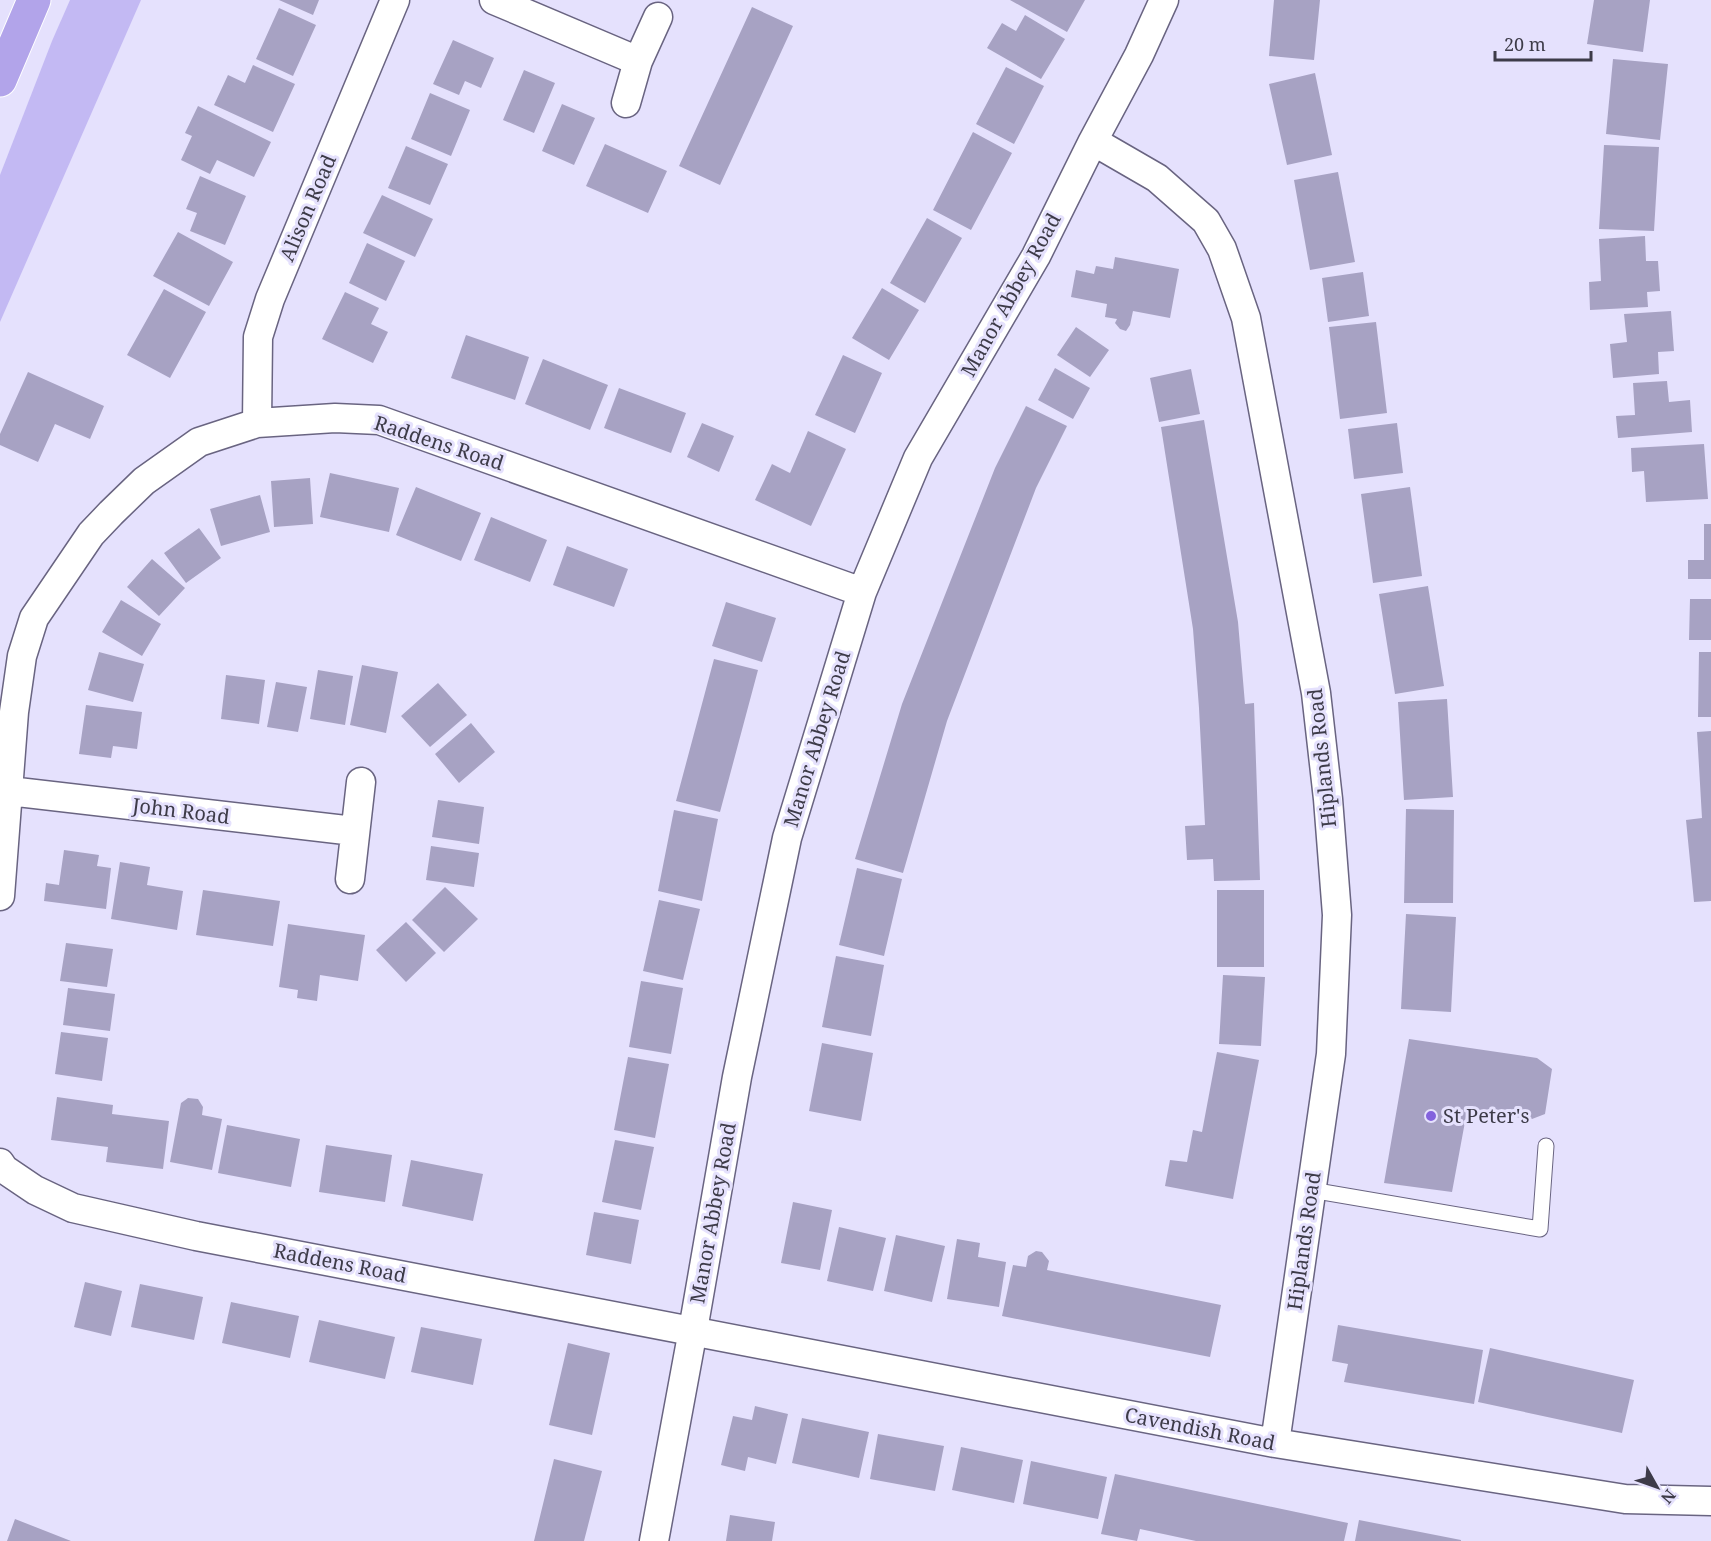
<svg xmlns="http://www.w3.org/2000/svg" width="1711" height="1541" font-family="'Noto Serif',serif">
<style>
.green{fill:#c3b9f3}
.building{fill:#a7a2c3}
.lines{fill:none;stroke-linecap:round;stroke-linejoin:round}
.service-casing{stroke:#696481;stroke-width:17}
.minor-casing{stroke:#696481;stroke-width:31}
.trunk-casing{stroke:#fff;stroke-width:35}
.service{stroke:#fff;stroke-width:15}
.minor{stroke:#fff;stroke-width:28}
.trunk{stroke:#b2a4ea;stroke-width:33}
.poi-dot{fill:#8362dd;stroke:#e5e1fd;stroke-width:2}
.labels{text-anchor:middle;stroke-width:6;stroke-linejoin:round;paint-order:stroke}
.street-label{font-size:20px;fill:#3d3b48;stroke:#e5e1fd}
.poi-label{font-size:20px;fill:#3d3b48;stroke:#e5e1fd;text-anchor:start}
</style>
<rect width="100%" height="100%" fill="#e5e1fd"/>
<path class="green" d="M70,0h71l-141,322v-147l52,-134z"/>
<path class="building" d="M279,0h40l-6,15z
M1010,0h75l-18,32z
M1274,0h46l-6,60 -45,-4z
M1594,0h56l-7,52 -56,-8z
M752,7l41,19 -73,159 -41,-19z
M279,8l37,17 -23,51 -37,-17z
M1025,15l40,24 -24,40 -54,-31 15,-25 14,8z
M453,40l41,18 -13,30 -16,-7 -6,14 -26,-11z
M1613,59l55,5 -8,76 -54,-6z
M253,65l42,19 -22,48 -59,-27 14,-30 17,8z
M1006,67l38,19 -30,58 -38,-20z
M524,70l31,13 -21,50 -31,-13z
M1315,73l17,82 -45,10 -18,-81z
M430,93l40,17 -19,46 -40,-17z
M562,104l33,14 -21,47 -32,-14z
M198,106l73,36 -17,35 -37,-17 -7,14 -29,-14 11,-24 -7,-3z
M973,132l39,21 -41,77 -38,-20z
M605,144l62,27 -19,42 -62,-27z
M1604,145l55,2 -5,84 -55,-2z
M406,146l42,18 -18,41 -42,-17z
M1338,172l17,90 -45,8 -16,-90z
M200,176l46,20 -21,49 -35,-14 7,-18 -11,-4z
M382,195l51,24 -18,38 -52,-24z
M927,218l35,20 -37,65 -35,-20z
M178,232l55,30 -24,44 -56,-30z
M1645,236l1,25h12l2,30 -13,1 1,15 -58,3 -1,-28 12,-1 -2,-42z
M367,243l38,18 -19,40 -37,-18z
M1115,257l64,12 -9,49 -37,-7 -3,14 -4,6 -6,-2 -5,-6 2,-4 -12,-2 2,-13 -36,-7 5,-27 18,4 2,-8 17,3z
M1363,272l6,44 -41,6 -6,-44z
M882,288l37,22 -30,50 -37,-22z
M164,289l42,23 -36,66 -43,-23z
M345,292l34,16 -8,16 17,8 -15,31 -51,-24z
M1671,311l3,40 -16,1 1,22 -46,4 -3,-34 17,-2 -3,-28z
M1376,322l11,91 -47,6 -11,-92z
M1076,327l33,23 -19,27 -33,-22z
M466,335l63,22 -14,43 -64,-22z
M843,355l39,18 -27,60 -40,-18z
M543,359l65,26 -18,45 -65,-26z
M1055,368l35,20 -17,31 -35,-19z
M1191,369l9,45 -41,8 -9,-44z
M28,372l76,34 -14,33 -35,-15 -17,38 -38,-17v-11z
M1667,381l2,21 21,-2 2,32 -74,6 -2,-22 19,-1 -2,-32z
M619,388l67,25 -15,40 -67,-25z
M1026,406l41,20 -31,62 -89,233 -44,152 -48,-14 47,-155 93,-236z
M1204,420l34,202 7,82 9,-1 6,177 -46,1 -1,-22 -26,1 -2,-34 20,-1 -6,-117 -6,-79 -32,-202z
M702,423l32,13 -15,36 -32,-15z
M1397,423l6,50 -49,6 -6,-50z
M808,431l38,18 -35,77 -56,-26 17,-36 18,9z
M1704,444l4,55 -62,3 -2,-31 -12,1 -1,-24z
M330,473l69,15 -10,44 -69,-15z
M310,478l3,46 -39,3 -3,-46z
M416,487l65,26 -20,48 -65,-26z
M1410,487l12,89 -49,7 -12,-89z
M260,495l10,37 -49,14 -11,-37z
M491,517l56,23 -17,42 -56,-22z
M1704,524h7v55h-23v-19h16z
M199,528l22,30 -35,25 -22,-30z
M567,546l61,23 -14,38 -61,-22z
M152,559l33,29 -26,28 -32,-29z
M1428,586l16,100 -49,8 -16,-100z
M1690,599h21v41h-22z
M121,600l40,24 -19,32 -40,-24z
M726,602l50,16 -14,44 -50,-16z
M99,652l45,12 -11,38 -45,-12z
M1699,652h12v65h-13z
M714,659l44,11 -38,142 -44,-11z
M362,665l36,7 -12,61 -36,-8z
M318,670l35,6 -8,49 -35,-6z
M226,675l39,5 -6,44 -38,-5z
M276,682l31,5 -9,45 -31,-5z
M438,683l29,32 -37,32 -29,-31z
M1447,699l6,98 -49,3 -6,-98z
M86,705l56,7 -5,37 -24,-3 -2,12 -32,-4z
M471,723l24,29 -36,31 -24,-29z
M1711,731v170l-17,1 -8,-82 16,-2 -5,-86z
M438,800l46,7 -5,37 -47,-7z
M1406,809l48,1 -1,93h-49z
M674,810l44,9 -16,82 -44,-10z
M431,846l48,7 -5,34 -48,-7z
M64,850l35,5 -2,11 14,2 -5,41 -62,-8 2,-18 13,2z
M120,862l30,5 -3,18 36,6 -6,39 -66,-11z
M857,868l45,11 -18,77 -45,-11z
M445,887l33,32 -34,33 -32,-32z
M203,890l77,11 -7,45 -77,-11z
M1217,890h47v77h-47z
M659,900l41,9 -17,71 -40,-9z
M1406,914l50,3 -5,95 -50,-3z
M406,922l30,31 -30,29 -30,-32z
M288,924l77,11 -7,46 -38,-6 -3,26 -20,-3 1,-8 -19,-3z
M66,943l47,6 -6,38 -47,-6z
M836,956l48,9 -13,71 -49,-9z
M1223,975l42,2 -4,69 -42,-2z
M641,981l42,7 -12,66 -42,-7z
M68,988l47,6 -5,37 -47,-6z
M61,1032l47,6 -6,43 -47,-7z
M1409,1039l128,19 15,11 -7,45 -13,5 -65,-8 -15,81 -68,-9z
M822,1043l51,10 -12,68 -52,-10z
M1217,1052l42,8 -26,139 -68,-13 5,-26 17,2 6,-32 9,2z
M628,1057l41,7 -14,74 -41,-8z
M57,1097l56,8 -1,9 57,7 -6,48 -57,-7 2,-15 -57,-7z
M188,1098l10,1 5,8 -1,8 20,4 -10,51 -42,-8 11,-59z
M227,1125l73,14 -9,48 -73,-14z
M615,1140l39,7 -13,63 -39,-8z
M326,1145l66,10 -7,47 -66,-10z
M411,1160l72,14 -10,47 -71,-15z
M793,1202l39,8 -12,60 -39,-7z
M594,1212l45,8 -8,44 -45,-9z
M839,1227l47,11 -13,53 -46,-10z
M896,1235l49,11 -13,56 -48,-11z
M957,1239l23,4 -2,14 28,5 -7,45 -52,-8z
M1036,1251l6,1 7,9 -2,9 174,35 -11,52 -208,-41 11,-51 13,2 2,-11z
M85,1282l37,9 -11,45 -37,-9z
M140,1284l63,13 -9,43 -63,-13z
M231,1302l68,14 -9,42 -68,-15z
M319,1320l76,17 -10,42 -76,-17z
M1338,1325l145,25 -9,54 -130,-22 4,-18 -16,-3z
M421,1327l61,12 -9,46 -62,-13z
M568,1343l42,10 -18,82 -43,-10z
M1490,1348l144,32 -12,53 -144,-31z
M755,1406l33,8 -12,50 -28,-7 -3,14 -24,-6 12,-49 19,4z
M802,1418l67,14 -10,46 -67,-15z
M878,1434l66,12 -9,45 -65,-12z
M961,1447l62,13 -9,43 -62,-13z
M554,1459l48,12 -18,70h-50z
M1031,1461l76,16 -9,42 -75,-15z
M1115,1474l233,49 -4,18h-148l-56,-12 -3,12 -36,-7z
M730,1515l45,7 -3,19h-46z
M15,1519l56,22h-64z
M1359,1520l102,20v1h-106z"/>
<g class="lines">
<g class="service-casing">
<path id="service" d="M1311,1190l229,39 6,-83"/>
</g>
<g class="minor-casing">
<path id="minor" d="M494,0l144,61
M626,103l12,-42 20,-44
M1093,141l64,37 49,43 16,28 24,69 70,375 12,106 9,116 -6,139 -56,389
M257,423l1,-86 12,-38 125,-299
M9,791l345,40
M350,879l11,-97
M0,896l14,-184 8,-56 12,-38 57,-84 20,-21 33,-32 55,-39 58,-19 78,-5 44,2 483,172
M0,1163l4,6 31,21 38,18 123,28 1079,207 350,56 86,2
M654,1541l39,-211 44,-253 50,-239 75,-246 56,-134 118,-202 57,-115 46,-86 25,-55"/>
</g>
<g class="trunk-casing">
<path id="trunk" d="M0,80l34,-80"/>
</g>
<use href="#service" class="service"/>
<use href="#minor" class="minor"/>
<use href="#trunk" class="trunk"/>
</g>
<circle class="poi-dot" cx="1431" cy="1116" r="6"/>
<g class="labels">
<g class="street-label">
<text transform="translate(308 208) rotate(-67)" y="7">Alison Road</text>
<text transform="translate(1011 295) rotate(-61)" y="7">Manor Abbey Road</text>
<text transform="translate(439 443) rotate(18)" y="7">Raddens Road</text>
<text transform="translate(817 739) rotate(-73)" y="7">Manor Abbey Road</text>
<text transform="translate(1322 758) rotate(-96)" y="7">Hiplands Road</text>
<text transform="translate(181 811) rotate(7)" y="7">John Road</text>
<text transform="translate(713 1213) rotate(-80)" y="7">Manor Abbey Road</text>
<text transform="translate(1304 1241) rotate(-82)" y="7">Hiplands Road</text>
<text transform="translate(340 1263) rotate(11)" y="7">Raddens Road</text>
<text transform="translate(1200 1429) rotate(11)" y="7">Cavendish Road</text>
</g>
<g class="poi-label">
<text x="1443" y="1123">St Peter's</text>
</g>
</g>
<g transform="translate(1657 1487) rotate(130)" stroke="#e5e1fd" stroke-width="4.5" paint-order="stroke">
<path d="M0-4.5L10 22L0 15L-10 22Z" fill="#3d3b48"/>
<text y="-9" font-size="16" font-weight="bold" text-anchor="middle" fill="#3d3b48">N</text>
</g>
<path d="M1495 51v9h96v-9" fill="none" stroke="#3d3b48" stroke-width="3"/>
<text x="1504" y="51" font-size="18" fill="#3d3b48" stroke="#e5e1fd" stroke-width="4.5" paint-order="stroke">20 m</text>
</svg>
